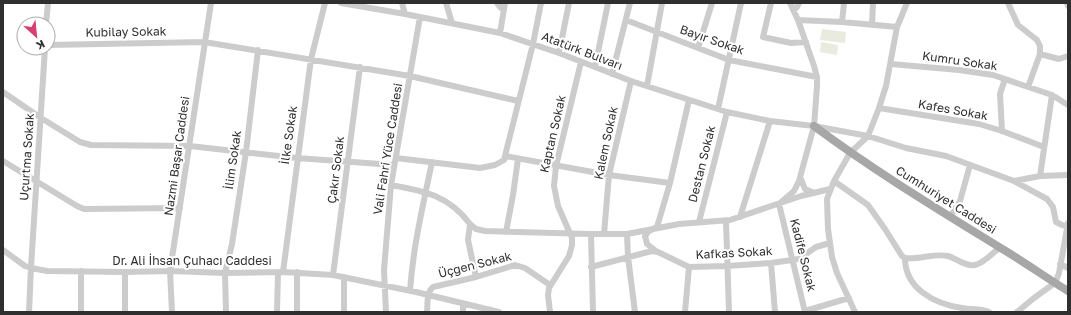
<svg xmlns="http://www.w3.org/2000/svg" width="1071" height="315" font-family="'Golos Text',sans-serif">
<style>
.green{fill:#e8ebde}
.lines{fill:none;stroke-linecap:round;stroke-linejoin:round}
.minor{stroke:#ccc;stroke-width:6}
.major{stroke:#a7a7a7;stroke-width:8}
.labels{text-anchor:middle;stroke-width:4;stroke-linejoin:round;paint-order:stroke}
.street-label{font-size:12px;fill:#2f2f2f;stroke:#fff}
</style>
<rect width="100%" height="100%" fill="#fff"/>
<path class="green" d="M822,29l24,3 -1,11 -25,-3z
M821,42l17,3 -1,10 -17,-3z"/>
<g class="lines">
<path class="minor" d="M341,3l64,11 95,19 59,20 72,28 96,31 43,9 44,5 54,10 38,12 40,8 68,25 33,18 6,8 3,15 6,3 6,2
M402,3l3,11
M446,3l6,20
M497,3l3,4 4,3
M771,3l-8,34 28,6 15,-1
M790,3l8,17 16,46 3,11v9l-3,40 -15,55 -5,10 -15,13 26,108
M1008,3l10,22 19,15 3,6v8l-12,33
M1067,3l1,3
M794,10l3,-3 2,-4
M626,20l103,40 88,17
M798,20l44,2 55,5
M842,22l2,-19
M46,24l2,-21
M872,25l1,-22
M500,33l5,-30
M48,45l156,-3 206,34 108,25
M698,48l14,-45
M559,53l10,-50
M1040,54l19,5 9,-3
M891,64l68,6 34,5 59,20 16,10
M595,67l13,-64
M612,74l18,-71
M647,86l15,-83
M3,92l38,26 39,24 11,3 99,1 107,12 97,7
M879,108l100,16 23,7 42,16
M718,109l23,-106
M1002,131l-2,-37 5,-15
M505,156l104,19 61,8
M396,158l84,10 15,-3 9,-5 29,-116 8,-41
M3,161l74,45 7,3 96,-1
M1040,176l12,-81
M801,179l4,10 7,3
M834,181l34,24 17,24 17,27 3,2c14,2 29,-5 43,-2 8,2 18,11 27,9 9,-2 18,-12 25,-18
M1014,181l26,-5 28,-1
M391,185c33,6 57,10 79,39l-2,16 8,37
M740,217l30,-96
M950,217l10,-16 10,-36
M726,221l3,91
M699,222l28,-110
M470,224l6,5 9,2 106,3h36l52,-10 51,-4 71,-24 29,-7
M506,232l7,-37 5,-36
M591,234l2,78
M604,234l5,-59 22,-94
M627,234l1,23 7,55
M3,250l22,16 6,2 16,3 78,1 45,-1 55,2 58,-1 50,3 83,17 83,20
M656,251l-9,-7 -2,-8 4,-5 8,-4 13,-44 19,-83
M905,258c0,31 30,46 57,50 9,2 18,0 27,4
M771,263l4,49
M1060,264l8,4
M591,267l61,-16 6,1 31,15 38,-1 44,-3 28,-4 17,-12 14,-4
M283,272l28,-213 14,-56
M297,272v40
M333,275l27,-208
M344,277v35
M410,291c3,-44 13,-86 22,-129
M805,311l44,-13
M29,312l2,-45 14,-219
M81,312v-41
M125,312v-40
M172,312l-2,-41 41,-268
M226,312l-1,-39 7,-29 14,-92 12,-102
M277,312l1,-40
M386,312l-2,-42 7,-85 29,-168
M427,312c1,-9 -1,-19 6,-25l43,-10 39,-12 10,3 25,17
M463,312v-8
M550,312l-2,-17 1,-7 20,-32 3,-11v-7l-14,-32 -4,-20 2,-20 25,-104
M685,312l4,-45
M855,312l-18,-39 -5,-16 -4,-28 -1,-30 7,-18 16,-28 18,-17 11,-28 7,-22 11,-59 10,-24
M1017,312l17,-14 18,-13 4,-4 3,-8 9,-50"/>
<path class="major" d="M814,126c59,44 122,82 185,121 24,14 46,30 69,44"/>
</g>
<g class="labels">
<g class="street-label">
<text transform="translate(126 32) rotate(-1)" y="4">Kubilay Sokak</text>
<text transform="translate(712 40) rotate(19)" y="4">Bayır Sokak</text>
<text transform="translate(582 51) rotate(21)" y="4">Atatürk Bulvarı</text>
<text transform="translate(960 61) rotate(8)" y="4">Kumru Sokak</text>
<text transform="translate(953 110) rotate(10)" y="4">Kafes Sokak</text>
<text transform="translate(553 134) rotate(-77)" y="4">Kaptan Sokak</text>
<text transform="translate(289 135) rotate(-82)" y="4">İlke Sokak</text>
<text transform="translate(606 143) rotate(-78)" y="4">Kalem Sokak</text>
<text transform="translate(388 149) rotate(-81)" y="4">Vali Fahri Yüce Caddesi</text>
<text transform="translate(177 156) rotate(-82)" y="4">Nazmi Başar Caddesi</text>
<text transform="translate(27 157) rotate(-86)" y="4">Uçurtma Sokak</text>
<text transform="translate(233 160) rotate(-82)" y="4">İlim Sokak</text>
<text transform="translate(702 164) rotate(-76)" y="4">Destan Sokak</text>
<text transform="translate(336 170) rotate(-83)" y="4">Çakır Sokak</text>
<text transform="translate(946 200) rotate(32)" y="4">Cumhuriyet Caddesi</text>
<text transform="translate(734 253) rotate(-3)" y="4">Kafkas Sokak</text>
<text transform="translate(803 255) rotate(76)" y="4">Kadife Sokak</text>
<text x="192" y="265">Dr. Ali İhsan Çuhacı Caddesi</text>
<text transform="translate(475 265) rotate(-14)" y="4">Üçgen Sokak</text>
</g>
</g>
<rect width="1071" height="315" fill="none" stroke="#2f2f2f" stroke-width="8"/>
<g transform="translate(36 36) rotate(153)"><circle r="19" fill="#ffffff" stroke="#acacac"/>
<path d="M0-3L7 15L0 10L-7 15Z" fill="#d64070"/>
<text y="-6" font-size="11" font-weight="bold" text-anchor="middle" fill="#2f2f2f">K</text>
</g>
</svg>
